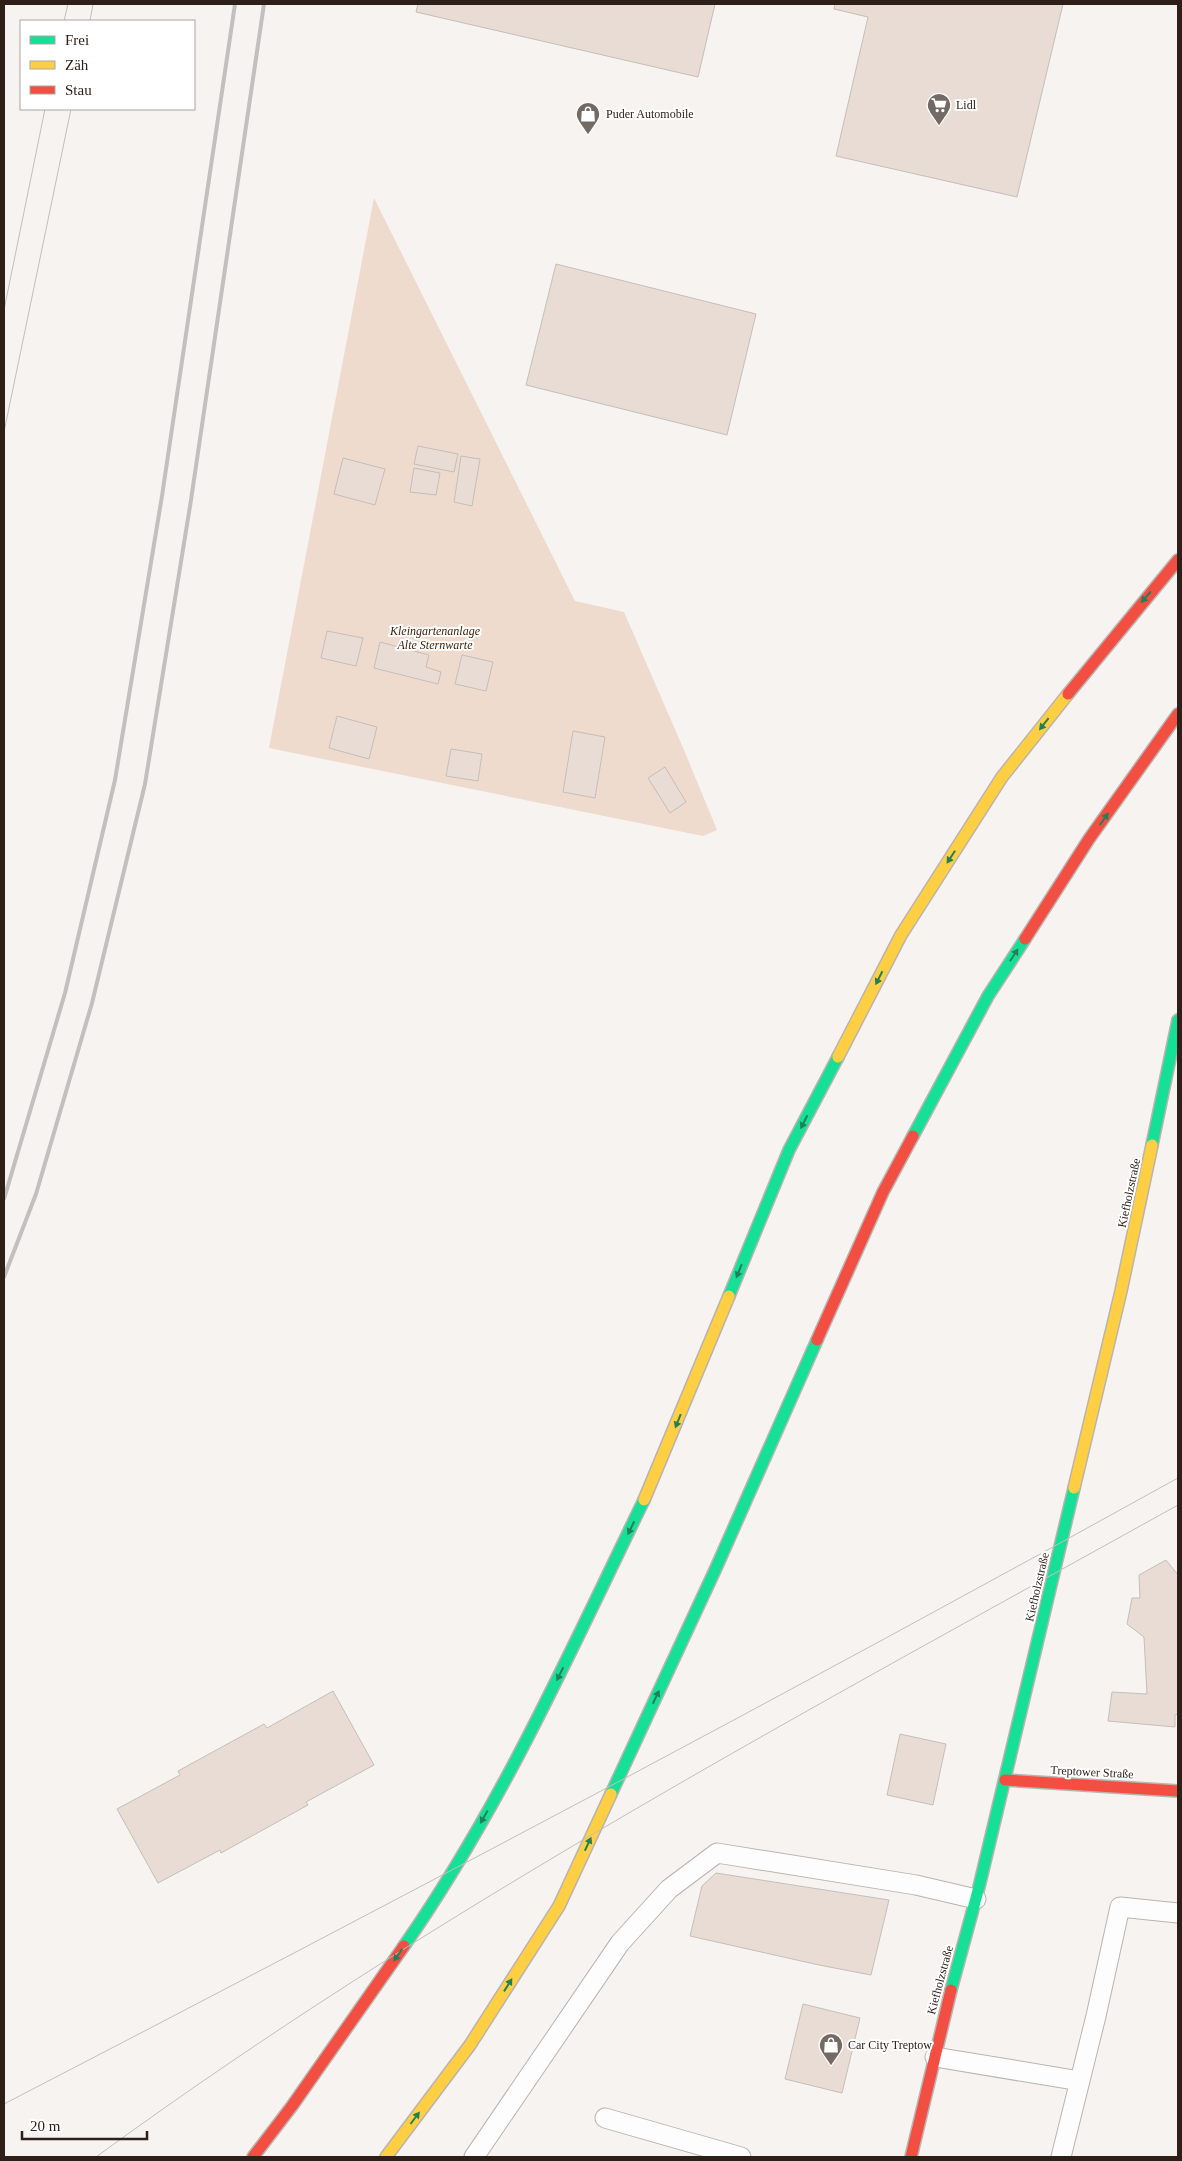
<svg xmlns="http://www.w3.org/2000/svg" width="1182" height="2161" font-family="'Times New Roman',serif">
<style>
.garden{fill:#efdace}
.building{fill:#e8dcd4;stroke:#c6beb9}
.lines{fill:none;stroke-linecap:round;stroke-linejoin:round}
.lane-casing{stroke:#bbb3af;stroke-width:21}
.fast-casing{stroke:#bbb3af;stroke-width:14}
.slow-casing{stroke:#bbb3af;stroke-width:14}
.jam-casing{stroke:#bbb3af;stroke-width:14}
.lane{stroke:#fefdfd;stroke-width:19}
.fast{stroke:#16e098;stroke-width:11}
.slow{stroke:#ffcf43;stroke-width:11}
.jam{stroke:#f24e42;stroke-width:11}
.tram{stroke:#c1c0bf;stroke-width:1}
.rail{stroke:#c1c0bf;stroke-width:4}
.oneway{fill:#228058}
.labels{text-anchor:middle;stroke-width:4;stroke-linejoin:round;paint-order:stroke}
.poi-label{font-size:12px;fill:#2e2019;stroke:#fff;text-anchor:start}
.park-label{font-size:12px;font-style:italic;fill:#442009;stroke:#fff}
.street-label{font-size:12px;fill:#2e2019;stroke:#fff}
</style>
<rect width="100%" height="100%" fill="#f6f3f0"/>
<path class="garden" d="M374,198l201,403 49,11 60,138 33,80 -14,6 -434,-88z"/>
<path class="building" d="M418,4h297l-17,73 -282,-65z
M835,4h228l-46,193 -181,-41 32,-139 -34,-8z
M556,264l200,50 -29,121 -201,-50z
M418,446l40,8 -4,18 -40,-8z
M461,456l19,3 -8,47 -18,-4z
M343,458l42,11 -10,36 -41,-11z
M414,468l26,5 -4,22 -26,-3z
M327,631l36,7 -7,28 -35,-8z
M380,642l49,13 -3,12 15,5 -3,12 -64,-16z
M462,655l31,7 -7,29 -31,-7z
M337,716l40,11 -8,32 -40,-11z
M573,731l32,6 -10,61 -32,-6z
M451,749l31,5 -4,27 -32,-5z
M665,767l21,35 -16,11 -22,-35z
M1166,1560l12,15v139l-3,1v12l-67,-6 4,-29 35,2 -3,-57 -17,-13 5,-26h8l-1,-23z
M333,1691l41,74 -68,37 2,3 -87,48 -1,-3 -62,33 -41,-74 63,-34 -2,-4 86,-47 3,4z
M900,1734l46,10 -13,61 -46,-10z
M716,1873l173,27 -18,75 -52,-10 -129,-29 12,-50z
M803,2004l57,14 -18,75 -57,-14z"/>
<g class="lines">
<g class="lane-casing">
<path id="lane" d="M935,2057l145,24
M605,2118l136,39
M474,2157l146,-214 49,-54 48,-36 199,32 60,14
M1061,2157l35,-141 24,-109 58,6"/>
</g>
<g class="fast-casing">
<path id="fast" d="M913,1136l75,-140 37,-57
M1152,1145l26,-125
M729,1296l60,-146 49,-93
M611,1794l105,-226 101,-228
M404,1946c97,-139 166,-294 240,-446
M951,1990l28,-103 95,-399"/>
</g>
<g class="slow-casing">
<path id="slow" d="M838,1057l63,-122 101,-158 66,-83
M1074,1488l47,-197 31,-146
M644,1500l85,-204
M386,2157l84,-112 89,-139 52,-112"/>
</g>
<g class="jam-casing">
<path id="jam" d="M1068,694l110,-134
M1025,939l64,-100 89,-125
M817,1340l66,-148 30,-56
M1005,1780l173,11
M253,2157l39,-51 112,-160
M911,2157l40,-167"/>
</g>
<use href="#lane" class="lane"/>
<use href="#fast" class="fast"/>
<use href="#slow" class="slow"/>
<use href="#jam" class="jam"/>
<path class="tram" d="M64,21l4,-17
M90,21l3,-17
M4,310l41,-201
M4,432l67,-323
M4,2104c394,-204 786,-411 1174,-626
M96,2157c342,-250 713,-447 1082,-652"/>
<path class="rail" d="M4,1199l61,-206 50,-213 47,-284 73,-492
M4,1277l32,-83 56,-191 53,-219 46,-284 73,-496"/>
</g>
<defs><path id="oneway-solid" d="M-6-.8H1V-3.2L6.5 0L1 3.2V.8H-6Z" transform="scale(1.25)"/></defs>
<g class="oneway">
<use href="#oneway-solid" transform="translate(1146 597) rotate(131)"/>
<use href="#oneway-solid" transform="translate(1044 724) rotate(128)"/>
<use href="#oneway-solid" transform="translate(1104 819) rotate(-55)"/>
<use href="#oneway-solid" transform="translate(951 857) rotate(123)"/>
<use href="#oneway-solid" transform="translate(1014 955) rotate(-57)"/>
<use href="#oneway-solid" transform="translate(879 978) rotate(117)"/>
<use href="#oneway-solid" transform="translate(804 1122) rotate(117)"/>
<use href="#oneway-solid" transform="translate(739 1271) rotate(112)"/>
<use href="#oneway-solid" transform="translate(678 1421) rotate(112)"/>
<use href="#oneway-solid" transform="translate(631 1528) rotate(116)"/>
<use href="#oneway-solid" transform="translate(560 1674) rotate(116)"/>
<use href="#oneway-solid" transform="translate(656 1697) rotate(-65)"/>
<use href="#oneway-solid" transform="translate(484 1817) rotate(120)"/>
<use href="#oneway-solid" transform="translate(588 1844) rotate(-65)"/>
<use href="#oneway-solid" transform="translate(398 1955) rotate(125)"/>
<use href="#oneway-solid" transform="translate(508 1985) rotate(-58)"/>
<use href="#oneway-solid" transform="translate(415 2118) rotate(-53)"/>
</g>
<defs>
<g id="supermarket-pin" transform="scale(1.25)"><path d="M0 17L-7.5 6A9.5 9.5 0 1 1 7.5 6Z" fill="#746a64" stroke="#fff"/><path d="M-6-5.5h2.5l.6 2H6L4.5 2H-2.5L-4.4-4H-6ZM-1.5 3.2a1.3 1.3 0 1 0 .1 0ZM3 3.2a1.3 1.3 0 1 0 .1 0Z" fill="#fff"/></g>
<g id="shop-pin" transform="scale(1.25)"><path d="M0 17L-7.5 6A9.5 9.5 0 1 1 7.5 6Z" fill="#746a64" stroke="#fff"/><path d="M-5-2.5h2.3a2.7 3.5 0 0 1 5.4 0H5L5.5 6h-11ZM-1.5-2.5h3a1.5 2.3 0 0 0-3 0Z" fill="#fff"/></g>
</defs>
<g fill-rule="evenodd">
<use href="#supermarket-pin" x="939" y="105"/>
<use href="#shop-pin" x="588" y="114"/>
<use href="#shop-pin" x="831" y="2045"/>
</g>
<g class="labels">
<g class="poi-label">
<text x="956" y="109">Lidl</text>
<text x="606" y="118">Puder Automobile</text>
<text x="848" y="2049">Car City Treptow</text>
</g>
<g class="park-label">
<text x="435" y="635">Kleingartenanlage<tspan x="435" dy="14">Alte Sternwarte</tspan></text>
</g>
<g class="street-label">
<text transform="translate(1129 1193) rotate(-78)" y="4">Kiefholzstraße</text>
<text transform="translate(1037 1587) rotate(-77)" y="4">Kiefholzstraße</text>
<text transform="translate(1092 1772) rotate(3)" y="4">Treptower Straße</text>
<text transform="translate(940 1980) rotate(-75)" y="4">Kiefholzstraße</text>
</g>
</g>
<rect width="1182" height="2161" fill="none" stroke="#2e2019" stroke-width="10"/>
<rect x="20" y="20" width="175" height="90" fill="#ffffff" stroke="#aba6a3"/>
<rect x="30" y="36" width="25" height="8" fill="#16e098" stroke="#aba6a3"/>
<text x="65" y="45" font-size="15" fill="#2e2019">Frei</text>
<rect x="30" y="61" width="25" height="8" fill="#ffcf43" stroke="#aba6a3"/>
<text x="65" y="70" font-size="15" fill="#2e2019">Zäh</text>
<rect x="30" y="86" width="25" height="8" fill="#f24e42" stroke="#aba6a3"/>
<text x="65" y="95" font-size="15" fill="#2e2019">Stau</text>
<path d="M22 2131v8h125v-8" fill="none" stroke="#2e2019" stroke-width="2.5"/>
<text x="30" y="2131" font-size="15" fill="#2e2019" stroke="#ffffff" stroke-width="4" paint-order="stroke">20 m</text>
</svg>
